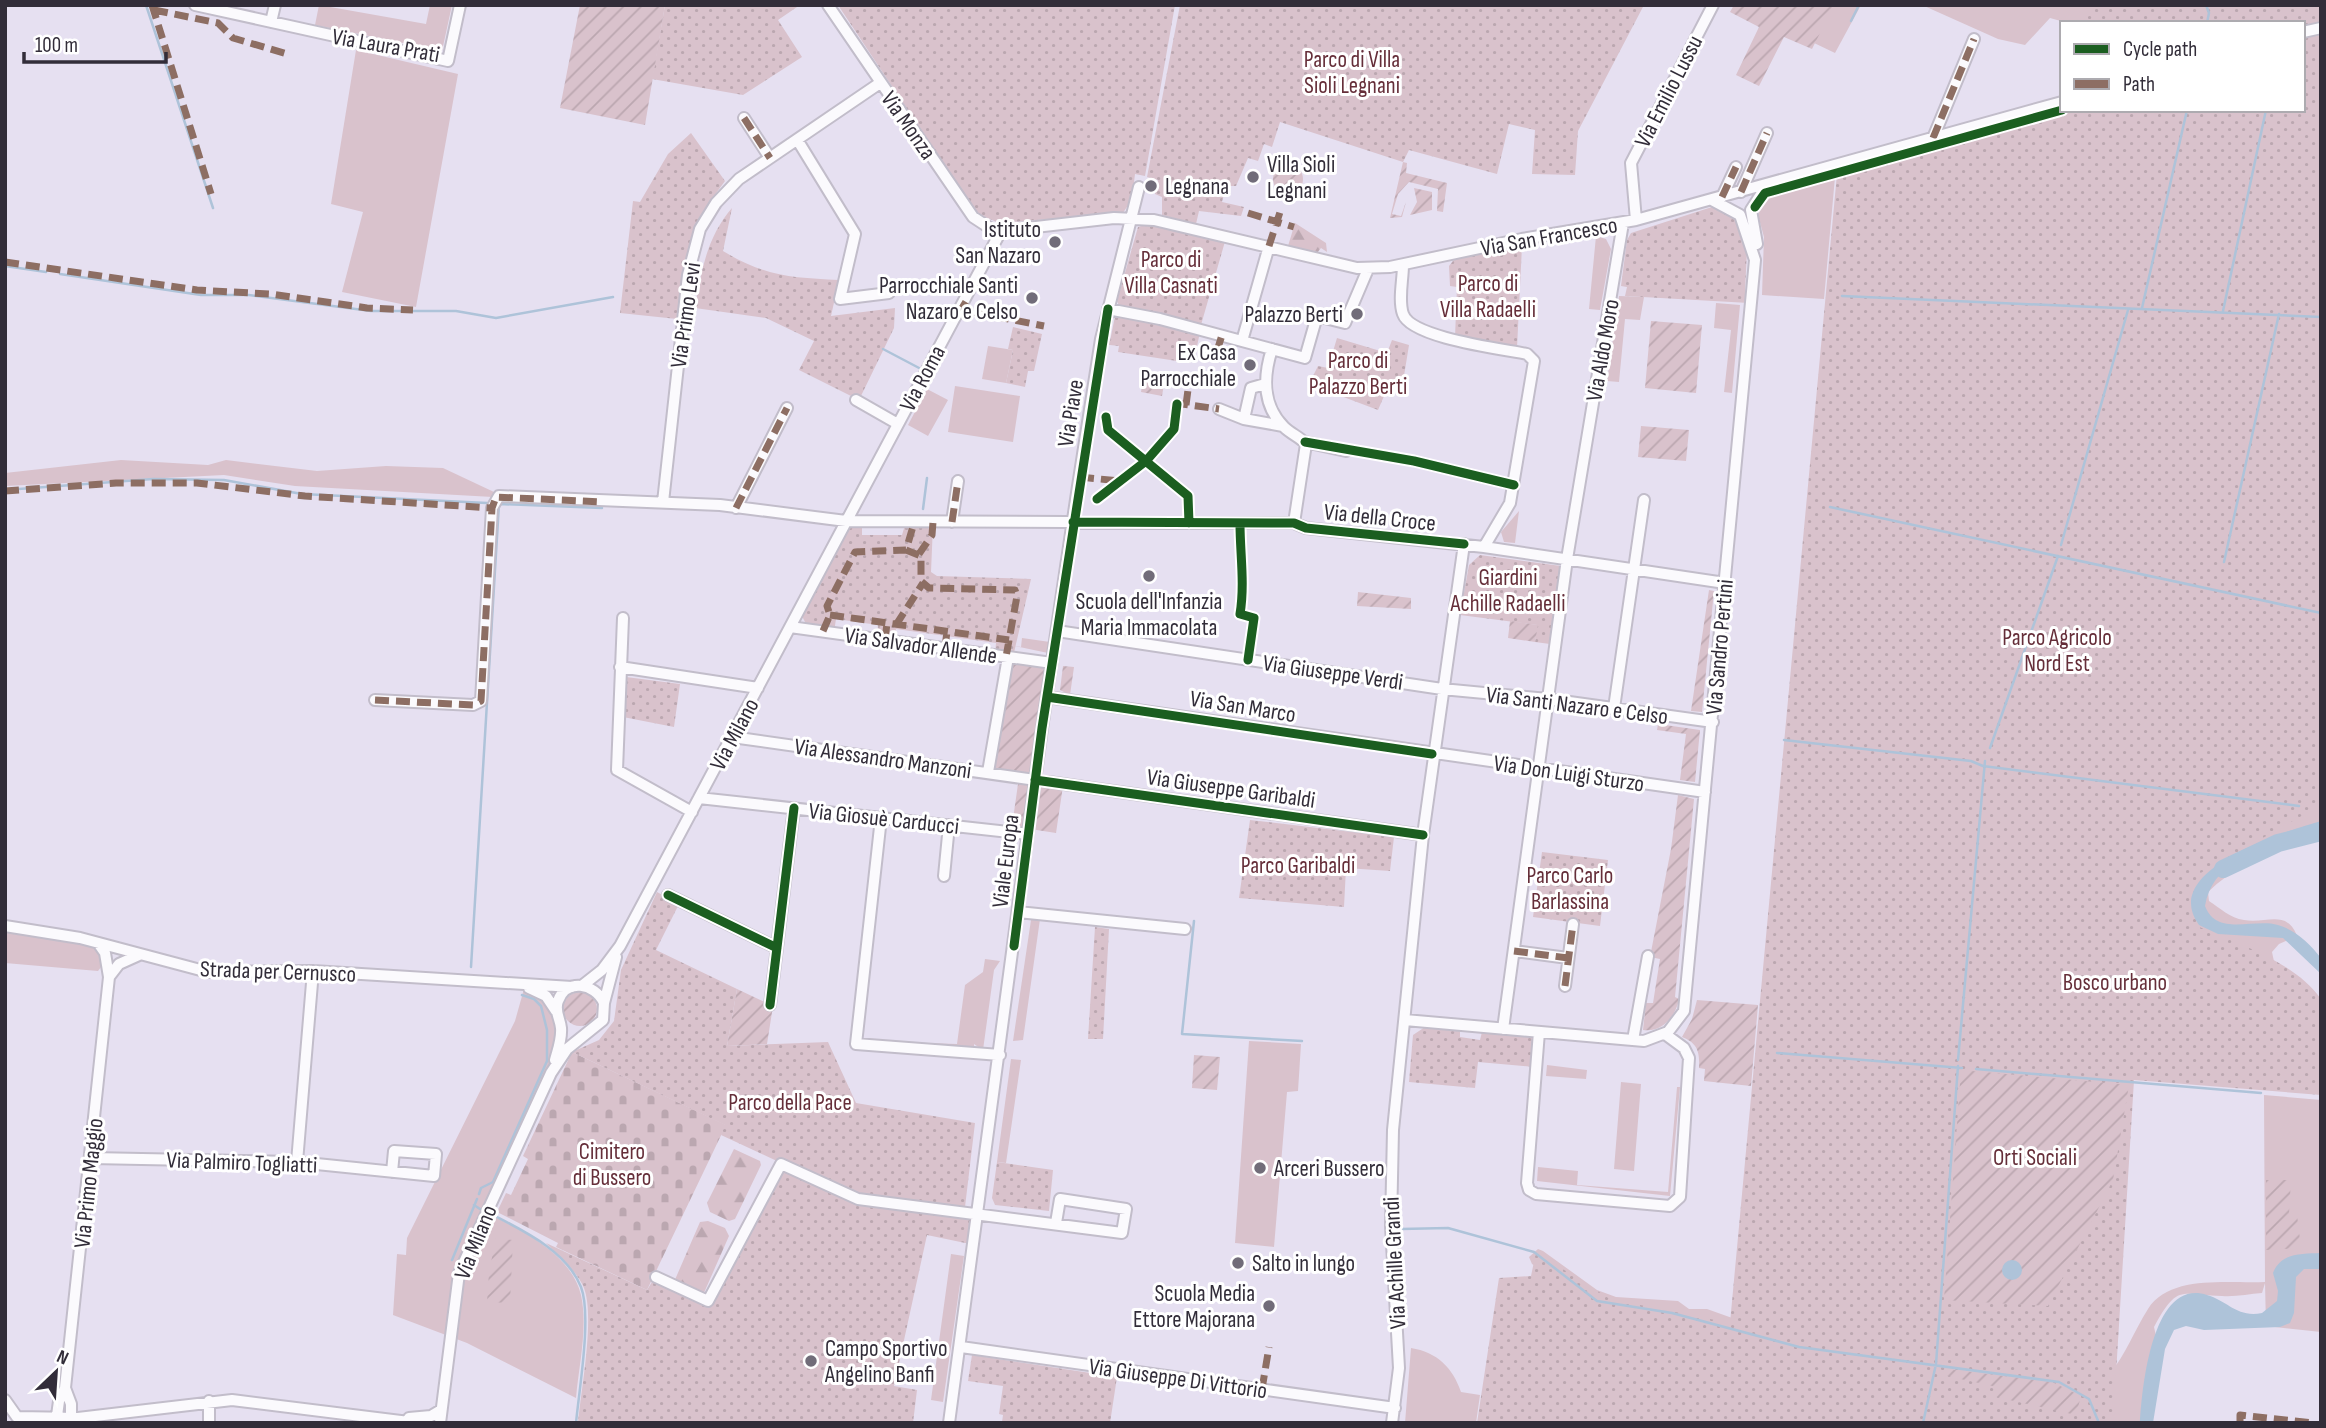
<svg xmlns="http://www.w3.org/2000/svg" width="2326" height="1428" font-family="'Sofia Sans Condensed',sans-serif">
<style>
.grass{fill:#d9c2cc}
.forest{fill:url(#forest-firs)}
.cemetery{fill:url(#cemetery-stones)}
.park{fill:url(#park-dots)}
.garden{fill:url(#garden-furrows)}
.water{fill:#aec3d9}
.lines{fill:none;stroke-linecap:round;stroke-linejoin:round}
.stream{stroke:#aec3d9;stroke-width:2.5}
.river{stroke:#aec3d9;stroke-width:18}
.minor-casing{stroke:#c2bdca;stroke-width:14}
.minor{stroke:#fbfafd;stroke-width:10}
.quiet{stroke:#8d6e63;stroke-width:7;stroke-dasharray:14 7;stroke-linecap:butt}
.cycleway-casing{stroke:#fff;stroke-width:13}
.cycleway{stroke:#1b5e20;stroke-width:9}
.poi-dot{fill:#716c79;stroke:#fff;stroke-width:2.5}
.labels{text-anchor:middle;stroke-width:6;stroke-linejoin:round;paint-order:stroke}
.street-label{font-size:23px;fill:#322d39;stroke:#fff}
.park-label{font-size:23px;fill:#652e39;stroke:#fff}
.poi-label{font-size:23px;fill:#322d39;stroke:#fff;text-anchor:start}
</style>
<defs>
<pattern id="forest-firs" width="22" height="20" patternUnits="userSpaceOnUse" patternTransform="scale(1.75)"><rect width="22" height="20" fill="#d9c2cc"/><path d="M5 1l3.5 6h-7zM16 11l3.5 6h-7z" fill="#bba7b0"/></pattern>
<pattern id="cemetery-stones" width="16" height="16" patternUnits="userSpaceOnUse" patternTransform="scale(1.75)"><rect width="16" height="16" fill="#d9c2cc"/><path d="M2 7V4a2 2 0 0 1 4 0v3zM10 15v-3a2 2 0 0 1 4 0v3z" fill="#bba7b0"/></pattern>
<pattern id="park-dots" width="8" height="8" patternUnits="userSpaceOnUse" patternTransform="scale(1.75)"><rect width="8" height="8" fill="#d9c2cc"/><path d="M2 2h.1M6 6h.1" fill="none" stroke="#bba7b0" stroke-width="1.8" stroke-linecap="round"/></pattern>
<pattern id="garden-furrows" width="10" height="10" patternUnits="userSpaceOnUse" patternTransform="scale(1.75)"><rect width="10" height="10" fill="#d9c2cc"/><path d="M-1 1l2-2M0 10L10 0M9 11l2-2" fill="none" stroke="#bba7b0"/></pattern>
</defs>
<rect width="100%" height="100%" fill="#e6e0f1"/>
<path class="grass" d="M319,5l107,19 4,-19h22l-10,46 -127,-26z
M1735,5h126l-26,48z
M1922,5h291l-3,18h-142l-18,-5 -25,27 -27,-6z
M356,50l102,24 -42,233 -74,-15 21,-80 -32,-8z
M1835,177l-11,122 -62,-4 2,-58 -6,-22 4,-11 11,-11z
M1596,236l10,3 5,10 -11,61 -11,-1z
M1619,296l25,1 -4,23 -15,-1 -6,63 -12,-1z
M1716,303l24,2 -8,88 -8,-1 7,-62 -17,-2z
M988,346l25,4 -7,33 -24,-4z
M955,386l65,10 -7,46 -65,-10z
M927,389l21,11 -20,36 -20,-11z
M121,460l87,5 18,-5 91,11 69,-5 57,2 51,24 -1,5 -198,-11 -71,-11 -219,11v-13z
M1519,511l-4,32 -11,-1 -3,-10z
M1022,638l28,4 -2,11 -38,-8 11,2z
M2039,765l282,30v45c-42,6 -82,22 -113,52l1,9c11,7 21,17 35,19 22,4 43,-11 53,16l-18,8 -7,8 4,19 -73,-35z
M1035,918l5,1 -17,121 -10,1 18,-121z
M5,925l92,17 8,20 -7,9 -93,-8z
M985,959l15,2 -6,9 -11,80 -9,-6v4l-80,-6 63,2 8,-59 18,-13z
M524,989l22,11 10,27 -1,25 -70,160c34,17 86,41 96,83 7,32 -2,70 -5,103l-109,-55 -74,-28 4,-61 9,1 1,-17 108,-217z
M1249,1041l52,3 -3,47 -11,1 -13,155 -39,-4z
M1011,1059l10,1 -15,103 -9,-1z
M1547,1065l40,5 -1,9 -40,-3z
M1621,1082l20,2 -7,87 -20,-2z
M1677,1087h3l-10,109 -133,-15 1,-14 40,4 -1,14 91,7z
M2264,1095l57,5v232l-55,-6 -1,-43 -3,10c-13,1 -27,4 -40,3 -42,-1 -44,-13 -68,31l8,36 -12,60h-66l-482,-115 -70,-44 -3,-7 9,-8 5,2 54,39 19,7 62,4 11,8h18l28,10 374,56c17,-21 25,-44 39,-66 22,-35 81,-25 117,-27z
M951,1254l13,2 -21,146 -12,-2z
M1411,1348c26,4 42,20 50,44l19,3 -4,28h-71z"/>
<path class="forest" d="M1295,223l31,20 1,9 -6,-4 -4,5 -29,-7z
M734,1149l26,12 1,4 -26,54 -6,2 -19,-9 -3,-9z
M708,1221l17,7 4,8 -26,59 -29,-13 26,-60z"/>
<path class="cemetery" d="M572,1052l154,73 -79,165 -91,-43 2,-4 -61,-31 9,-19 5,2 17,-36 -5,-3z"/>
<path class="park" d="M665,5h135l-22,15 24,37 -59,38 -91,-16z
M838,5h337l-30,171 -10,-2 -3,25 -9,14 -124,10 -23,-10z
M1180,5h464l-66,126 -3,44 -43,-1 3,-44 -26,-6 -12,50 -88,-24 -6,12 -123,-40 -8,25 -8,-3 -6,17 -10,-3 -12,28h-10l-4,16 22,5 -3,9 -42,-5 -3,13 -34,-9v-18l-7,-3 3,-14 -11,-3z
M2087,5h234v800l-124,70v51c41,18 97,35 124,73v96l-187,-15 -21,343h-636l22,-145 32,-2 5,-24 74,47 120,24 107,-1149 219,-65 6,-18v19h241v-87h-221z
M691,133l34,48c-37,49 -39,79 -48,138l-57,-6 13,-112 7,1 28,-48z
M1712,207h7l19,12 9,31 -2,42 4,11 -124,-7 2,-9 -6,-1 6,-46 4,-7z
M732,208l-9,43c41,25 69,27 116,29l-8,36 64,-8 -1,20 -35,72 -60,-30 15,-29 -48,-23 -71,-10c6,-37 12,-71 37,-100z
M1148,224l78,14 -25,87 -80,-15 -4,-9 21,-74z
M1522,246l-5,102 -62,-11 2,-50 -7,-1 -1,-20 7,-9z
M1116,311l84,21 -5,24h-4l-1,7 -72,-11 1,-6 -18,-2v-5l9,2z
M1013,327l29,7 -8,37h-6l-3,16 -19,-4 7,-33 -5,-1z
M1337,338l50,15 5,-13 17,5 -6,37 -12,-2 -13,30 -69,-26 9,-18 10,2z
M862,525v10h40l3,-10h28l-2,47 6,4 94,3 -18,78 -18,-2 1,-12 -100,-14 -2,12 -17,-2 1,-14 -42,-6 -2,13 -28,-8 -4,-8 44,-83 5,-6z
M1480,555l81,11 -11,78 -15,-2 2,-17 -77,-10 9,-50z
M626,677l54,7 -6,43 -51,-10z
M1250,820l144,17 -4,34 -44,-3 -2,39 -105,-9z
M1542,852l66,8 -8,66 -67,-9z
M657,892l22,12 -23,46 81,39 -10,57 101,-4 28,61 119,20 -10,84 -77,-8 86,14 -4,31 -43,-9 -33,151 23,4 -4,33h-335c3,-33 17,-106 6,-135 -7,-17 -26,-32 -38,-45l101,47 8,-13 53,24 71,-139 -58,-27 4,-10 -153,-73 27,-12 15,-19 7,-51z
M1095,927l14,2 -6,110h-15z
M1425,1027l35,3v7l20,3 2,-8 54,5 -2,30 -56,-5 -3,26 -66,-6 4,-47z
M997,1162l56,8 -4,41 -54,-6 -3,-7z
M972,1355l145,22 -7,46h-114l6,-1 1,-7 -4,-1 4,-28 -35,-5z"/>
<path class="garden" d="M580,5h85l-20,120 -85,-17z
M1734,5h100l-22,44 -28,-12 -25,49 -23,-11 23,-48 -29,-15z
M1403,162l4,1 -1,10 41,10 -4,29 -6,-1 1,-22 -29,-7 -11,12 -6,20 9,2 5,-14 -4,15 -12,1z
M1273 179a15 15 0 1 1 30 0a15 15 0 1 1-30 0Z
M1414,188l18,4v18l-22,5 7,-13z
M1651,321l51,4 -6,68 -51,-5z
M1144,374l21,4 -3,18 -21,-4z
M1641,426l48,4 -3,31 -48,-4z
M1709,590l5,1 -12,121 -11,-1z
M1358,592l53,6v11l-54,-3z
M1510,621l28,4 -3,17 -27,-4z
M1009,658l42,6 -16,117 28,5 -7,47 -44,-7 7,-49 -30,-5z
M1063,666l11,1 -4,28 -10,-5z
M1658,724l42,6 -5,52 -15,-2 6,-46 -29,-4z
M1678,795l16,4 -19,198 4,2c-3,17 -17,34 -36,31l3,-27h7l7,-44 -10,-2 21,-108z
M737,989l36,17 -6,38 -40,2z
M563 1009a17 17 0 1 1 34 0a17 17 0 1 1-34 0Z
M1697,1000l61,5 -7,81 -47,-5 1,-12 -6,-1c1,-17 -2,-25 -17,-31l10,-18z
M1194,1055l26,2 -3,33 -25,-2z
M1961,1070l168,15 -16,95 -65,126 -104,-6z
M2266,1180h25l-2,34 8,1 4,33 -35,2z
M496,1238l17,2 -3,63 -23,-1 2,-30z
M1946,1369l106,13 29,14 -5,19 -80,-18 1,-10 -50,-11z"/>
<path class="water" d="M2321,821v15c-44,11 -106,15 -116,70 12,31 48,12 73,19 18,5 32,19 43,33v16l-38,-36 -65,-4 -19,-9c-41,-56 88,-94 122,-104z
M2321,1253v16h-17l-8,8 -2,36 -4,10 -10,4 -76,3 -18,-4 -12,4 -9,19 -12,74h-13c2,-35 12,-146 67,-128 21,6 30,23 55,18l15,-12 1,-10 -5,-18c8,-21 29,-19 48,-20z
M2002 1270a10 10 0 1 1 20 0a10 10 0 1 1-20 0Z"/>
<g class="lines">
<path class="stream" d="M146,5l67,203
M2206,5l3,8 -2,10
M1851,21l8,-16
M5,266l41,6
M60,274l141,21h48l122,16h85l40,7 117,-21
M1842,296l479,21
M2142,308l45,-198
M2223,311l43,-201
M883,349l38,20
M5,490l148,-11 71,1 78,14 185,9
M1830,507l491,106
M923,509l4,-31
M2061,545l67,-235
M2224,562l55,-248
M1784,740l187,21 12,5 316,40
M1990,748l68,-192
M1194,921l-12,113 120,7
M471,967l28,-463 103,4
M1777,1053l185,15
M1958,1060l27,-299
M1976,1069l285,24
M479,1194l2,-6 12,-6 54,-121v-31l-6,-24 -7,-7 -12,-4
M474,1205l6,4
M495,1216c31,16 72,36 86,71 11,29 -2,103 -5,136
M1401,1229l47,-1 86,24 63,49 75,12 127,34 260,35 30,17 10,24
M452,1260l25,-61
M1923,1423l13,-59 22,-298"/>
<path class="river" d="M2223,869l55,-26 43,-11"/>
<g class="minor-casing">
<path id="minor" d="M195,5l253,56 12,-56
M828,5l145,212 26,17
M271,22l4,-17
M2303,32l18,-4
M744,118l26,40
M1933,138l41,-99
M798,141l57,93 -15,65 49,-6
M1741,192l26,-59
M1722,197l14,-30
M1636,220l-5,-57 82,-158
M1757,244l-6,-34 16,-25
M1403,265c0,15 -5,35 0,49 8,24 100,35 124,40l7,7 -24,142 -26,44
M1108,309l52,10 145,39 12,-42 28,7 23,-54
M1242,341l27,-95
M1272,349c-9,28 -10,56 12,78 7,7 16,10 22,17l-12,79
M1265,384l-14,4 -7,31 39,7
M856,400l42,24
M1219,409l25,10
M1305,442l41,9
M663,502l25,-227 12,-46 16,-26 23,-24 141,-96
M736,508l51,-100
M952,522l6,-41
M623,618l-6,152 75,42
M790,627l262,36
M1057,631l385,58 106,10 165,23
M620,667l138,21
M1047,697l658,95
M375,700l98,5 8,-4 11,-193 7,-12 221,9 126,16 448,2 12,5 178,19 241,36
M1614,708l30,-208
M732,737l691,98
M988,772l20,-115
M699,798l328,36
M881,818l-25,226 144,11
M944,876l5,-51
M668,895l109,53
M1018,912l167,17
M5,926l75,12 128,34 105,-1 259,16
M1514,951l54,7
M109,977l10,-13 20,-9
M583,985l19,-15 18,-24 381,-715 113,-13 40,2 203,48 33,-1 132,-28 114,-19 426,-118
M1565,986l8,-62
M529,988l17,8 10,15
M770,1005l24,-197
M1405,1020l239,21 24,-9 16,-21 71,-751 -15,-45 -28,-15
M1503,1029l64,-470 56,-336
M1539,1032l-12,151 2,7 7,4 134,12 10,-9 9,-139 -5,-10 -19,-14
M1633,1040l15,-84
M555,1060c3,-11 7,-21 6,-32 -1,-10 -7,-17 -3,-27 8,-23 37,-18 46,2
M91,1158l206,4 137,14 2,-22 -42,-3 -2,21
M297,1162l16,-191
M656,1277l52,24 73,-137 77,35 264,34 4,-24 -66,-10 -4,24
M961,1347l434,61
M65,1388l6,16v18
M5,1400l12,17 61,1 154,-18 185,23
M209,1401v22
M409,1418l22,-2 10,-6
M56,1423l3,-22 6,-13 44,-411 -4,-24 -7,-10
M440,1423l19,-150 92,-200 16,-24 36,-29 1,-17 12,-46
M949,1423l93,-695 36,-242 23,-147 38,-152
M1392,1423l7,-55 -8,-142 2,-96 30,-295 41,-291"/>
</g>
<use href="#minor" class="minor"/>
<path class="quiet" d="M152,5l59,189
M154,10l64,13 15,15 54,16
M744,118l26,40
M1933,138l41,-99
M1741,192l26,-59
M1722,197l14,-30
M1248,213l46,14
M1269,246l12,-37
M5,262l192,28 73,4 97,14 46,2
M961,303l5,3 -2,4 4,1 76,15
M1217,351l5,-16
M1174,403l45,6
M1186,405l3,-23
M1080,477l39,4
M5,491l111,-8h81l108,13 187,12
M736,508l51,-100
M952,522l6,-41
M906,550l15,6v25l8,7 86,2 2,6 -11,61
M919,554l13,-19 1,-13
M830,615l179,25
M896,625l27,-42
M823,631l7,-16 -3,-9 28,-54 51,-2 8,-27
M885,640l2,-17
M945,648l2,-17
M375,700l98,5 8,-4 11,-193 4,-11 106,5
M1514,951l54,7
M1565,986l8,-62
M1262,1389l7,-42
M2240,1423v-8l74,8"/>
<g class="cycleway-casing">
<path id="cycleway" d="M1755,207l10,-14 297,-83
M1106,417l2,13 80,66 1,27
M1305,442l109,19 100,24
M1097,499l49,-38 28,-32 3,-25
M1073,522l221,1 12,5 158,16
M1240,523c0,31 5,60 0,91l14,4 -6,42
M1047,697l385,57
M1035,780l388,55
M668,895l109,53
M1014,946l28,-218 66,-419
M770,1005l24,-197"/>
</g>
<use href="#cycleway" class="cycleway"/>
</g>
<g class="poi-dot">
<circle cx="1253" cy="177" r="7"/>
<circle cx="1151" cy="186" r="7"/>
<circle cx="1055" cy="242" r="7"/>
<circle cx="1032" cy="298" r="7"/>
<circle cx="1357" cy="314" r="7"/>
<circle cx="1250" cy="365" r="7"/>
<circle cx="1149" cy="576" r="7"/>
<circle cx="1260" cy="1168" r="7"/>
<circle cx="1238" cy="1263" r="7"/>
<circle cx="1269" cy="1306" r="7"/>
<circle cx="811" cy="1361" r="7"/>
</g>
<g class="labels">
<g class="street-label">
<text transform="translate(386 45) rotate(10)" y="8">Via Laura Prati</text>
<text transform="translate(1668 91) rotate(-63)" y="8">Via Emilio Lussu</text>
<text transform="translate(909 125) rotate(55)" y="8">Via Monza</text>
<text transform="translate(1549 236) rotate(-10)" y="8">Via San Francesco</text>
<text transform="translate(685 315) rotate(-82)" y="8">Via Primo Levi</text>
<text transform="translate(1602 350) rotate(-80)" y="8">Via Aldo Moro</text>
<text transform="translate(922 378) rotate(-62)" y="8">Via Roma</text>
<text transform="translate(1070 413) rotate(-81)" y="8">Via Piave</text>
<text transform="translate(1380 517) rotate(6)" y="8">Via della Croce</text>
<text transform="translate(921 645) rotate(8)" y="8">Via Salvador Allende</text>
<text transform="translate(1719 647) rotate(-85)" y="8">Via Sandro Pertini</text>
<text transform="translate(1333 672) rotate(8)" y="8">Via Giuseppe Verdi</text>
<text transform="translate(1577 705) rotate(7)" y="8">Via Santi Nazaro e Celso</text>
<text transform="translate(1243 706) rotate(9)" y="8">Via San Marco</text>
<text transform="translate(734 734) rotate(-62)" y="8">Via Milano</text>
<text transform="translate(883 758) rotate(8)" y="8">Via Alessandro Manzoni</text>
<text transform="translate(1569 773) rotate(8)" y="8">Via Don Luigi Sturzo</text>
<text transform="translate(1231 788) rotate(8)" y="8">Via Giuseppe Garibaldi</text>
<text transform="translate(884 818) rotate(6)" y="8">Via Giosuè Carducci</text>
<text transform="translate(1005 861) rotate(-83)" y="8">Viale Europa</text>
<text transform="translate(278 971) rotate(2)" y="8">Strada per Cernusco</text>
<text transform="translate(242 1162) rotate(2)" y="8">Via Palmiro Togliatti</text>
<text transform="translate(88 1183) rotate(-84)" y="8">Via Primo Maggio</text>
<text transform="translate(475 1242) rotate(-68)" y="8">Via Milano</text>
<text transform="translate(1394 1263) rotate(-93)" y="8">Via Achille Grandi</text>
<text transform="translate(1178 1378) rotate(8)" y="8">Via Giuseppe Di Vittorio</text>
</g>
<g class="park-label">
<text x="1352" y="67">Parco di Villa<tspan x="1352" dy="26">Sioli Legnani</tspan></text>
<text x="1171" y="267">Parco di<tspan x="1171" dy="26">Villa Casnati</tspan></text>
<text x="1488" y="291">Parco di<tspan x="1488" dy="26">Villa Radaelli</tspan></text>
<text x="1358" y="368">Parco di<tspan x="1358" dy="26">Palazzo Berti</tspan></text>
<text x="1508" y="585">Giardini<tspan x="1508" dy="26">Achille Radaelli</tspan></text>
<text x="2057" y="645">Parco Agricolo<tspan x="2057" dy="26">Nord Est</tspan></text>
<text x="1298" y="873">Parco Garibaldi</text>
<text x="1570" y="883">Parco Carlo<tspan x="1570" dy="26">Barlassina</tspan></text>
<text x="2115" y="990">Bosco urbano</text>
<text x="790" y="1110">Parco della Pace</text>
<text x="612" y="1159">Cimitero<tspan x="612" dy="26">di Bussero</tspan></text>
<text x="2035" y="1165">Orti Sociali</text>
</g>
<g class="poi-label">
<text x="1267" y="172">Villa Sioli<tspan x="1267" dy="26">Legnani</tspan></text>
<text x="1165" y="194">Legnana</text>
<text x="1041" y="237" text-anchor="end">Istituto<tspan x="1041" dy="26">San Nazaro</tspan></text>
<text x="1018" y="293" text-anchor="end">Parrocchiale Santi<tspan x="1018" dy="26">Nazaro e Celso</tspan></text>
<text x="1343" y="322" text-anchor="end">Palazzo Berti</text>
<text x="1236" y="360" text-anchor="end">Ex Casa<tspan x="1236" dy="26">Parrocchiale</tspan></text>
<text x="1149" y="609" text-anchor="middle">Scuola dell'Infanzia<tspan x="1149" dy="26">Maria Immacolata</tspan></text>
<text x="1274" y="1176">Arceri Bussero</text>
<text x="1252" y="1271">Salto in lungo</text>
<text x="1255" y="1301" text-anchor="end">Scuola Media<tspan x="1255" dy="26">Ettore Majorana</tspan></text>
<text x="825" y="1356">Campo Sportivo<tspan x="825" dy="26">Angelino Banfi</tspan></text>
</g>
</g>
<rect width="2326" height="1428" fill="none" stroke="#322d39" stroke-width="14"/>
<rect x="2060" y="21" width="245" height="91" fill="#ffffff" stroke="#adabb0" stroke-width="2"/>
<rect x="2074" y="44" width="35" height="10" fill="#1b5e20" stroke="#adabb0" stroke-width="2"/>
<text x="2123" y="56" font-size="21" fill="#322d39">Cycle path</text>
<rect x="2074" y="79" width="35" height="10" fill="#8d6e63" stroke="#adabb0" stroke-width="2"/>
<text x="2123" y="91" font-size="21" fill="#322d39">Path</text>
<g transform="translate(56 1372) rotate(25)" stroke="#ffffff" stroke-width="5" paint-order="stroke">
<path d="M0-5L12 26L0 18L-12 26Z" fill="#322d39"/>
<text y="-10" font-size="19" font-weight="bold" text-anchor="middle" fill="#322d39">N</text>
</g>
<path d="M24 52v10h142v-10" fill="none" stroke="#322d39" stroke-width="3.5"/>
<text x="35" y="52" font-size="21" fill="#322d39" stroke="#ffffff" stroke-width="5" paint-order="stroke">100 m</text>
</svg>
